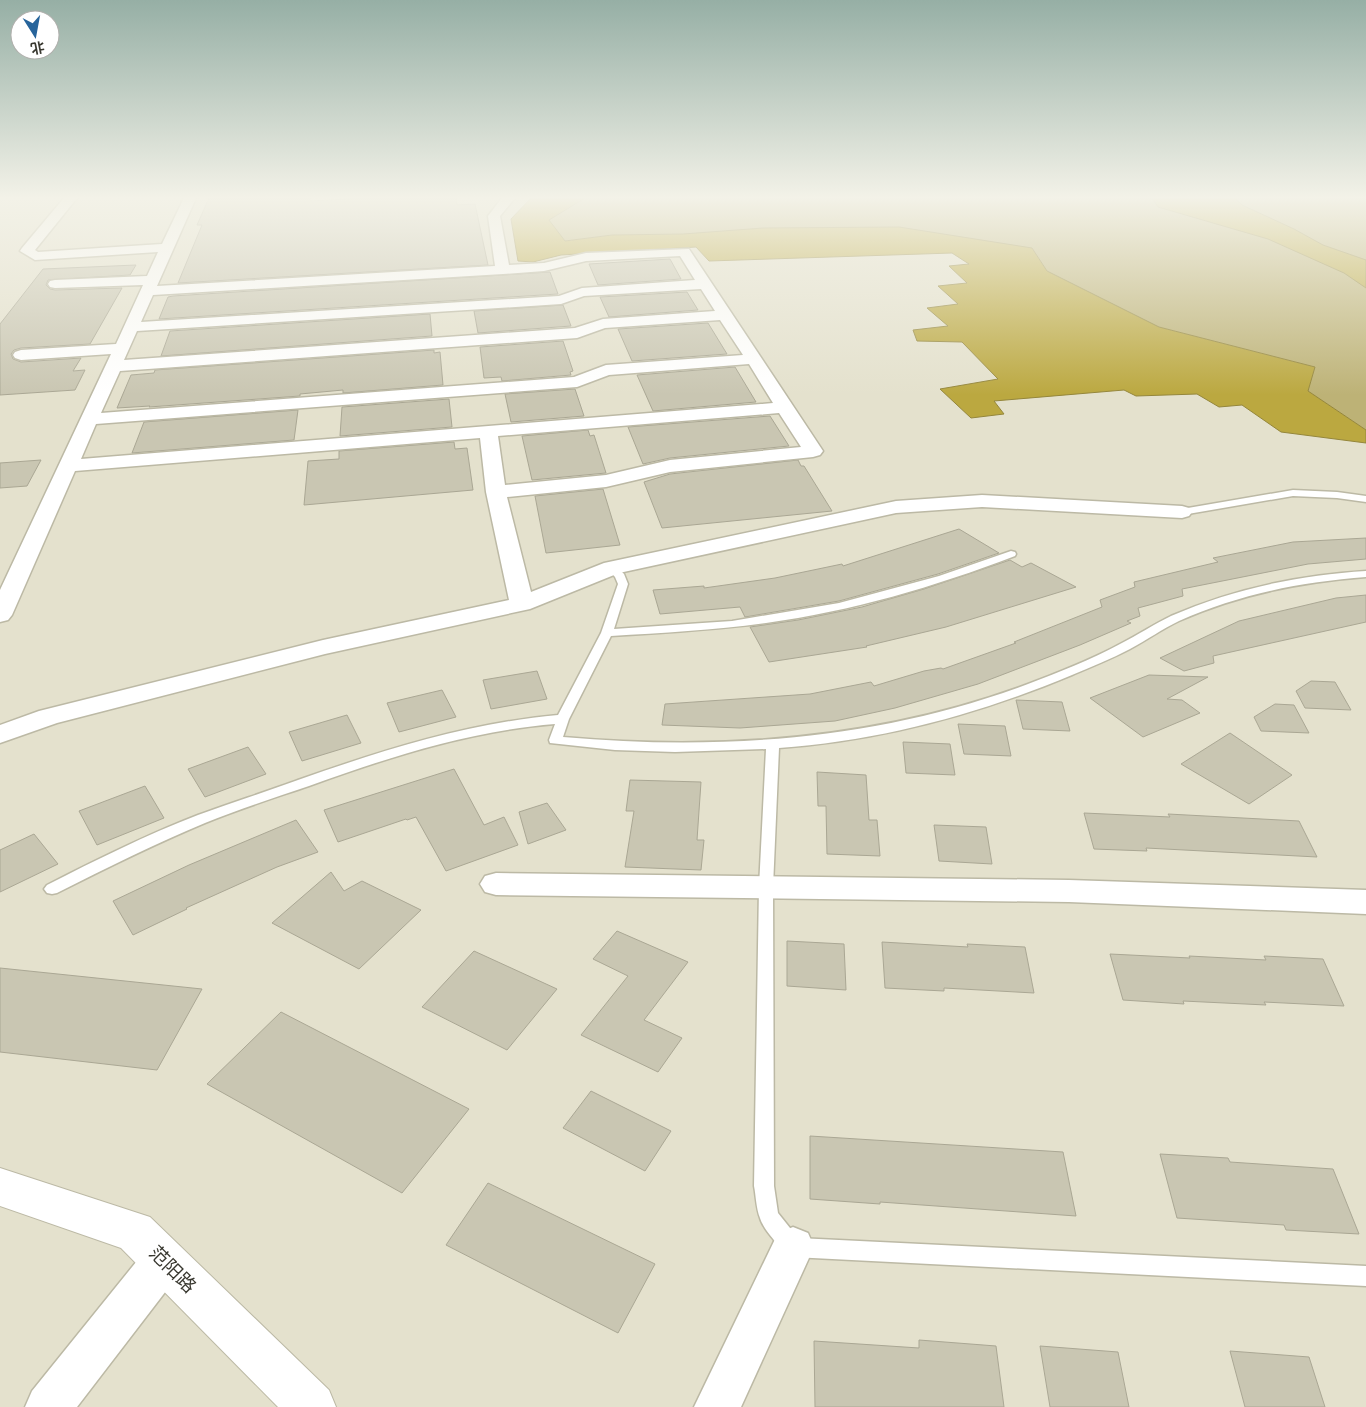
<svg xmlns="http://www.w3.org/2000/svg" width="1366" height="1407" font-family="Cabin,'Noto Sans SC',sans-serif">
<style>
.green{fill:#bdb276}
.water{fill:#bba840;stroke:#94863b}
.building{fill:#c9c6b2;stroke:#aaa794}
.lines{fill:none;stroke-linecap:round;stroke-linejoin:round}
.lane-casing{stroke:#bcb9a5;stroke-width:3}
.street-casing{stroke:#bcb9a5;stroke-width:3}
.secondary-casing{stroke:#bcb9a5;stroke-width:2}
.lane{fill:#fff;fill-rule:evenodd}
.street{fill:#fff;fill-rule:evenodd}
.secondary{fill:#fff;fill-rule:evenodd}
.labels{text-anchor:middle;stroke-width:4;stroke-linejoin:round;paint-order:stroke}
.near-street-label{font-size:19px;fill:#393830;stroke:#fff}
</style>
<rect width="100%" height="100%" fill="#e4e1cd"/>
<path class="green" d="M585,198h781v232l-58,-39 6,-24 -155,-40 -112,-56 -15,-23 -349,-14 -71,1 -47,6 -17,-21z"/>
<path class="water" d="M531,198h54l-36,22 16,21 47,-6 71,-1 80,-6 136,-1 133,21 15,23 112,56 156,40 -7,24 58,39v13l-85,-11 -39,-27 -23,2 -22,-13 -61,2 -12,-6 -130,11 10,13 -33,4 -31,-29 58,-10 -36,-37 -45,-1 -4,-11 35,-4 -21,-18 31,-4 -20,-18 29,-3 -18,-17 20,-2 -17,-11 -243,8 -13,-14 -135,8 -28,7 -15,-1 -7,-42z
M1152,198h83l7,7 52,24 29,16 43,15v28l-22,-15 -76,-34 -110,-32z"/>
<path class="building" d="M209,198h101v3l59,-3h87l1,7 18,-1 13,61 -310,18 24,-58h-5z
M670,259l11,20 -83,6 -9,-21z
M136,265l-6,10 -82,5 -2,5 4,4 5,1 67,-2 -32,56 -69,4 -7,2 -3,4 2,5 8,3 60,-4 -8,13 12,-1 -10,20 -75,5v-71l43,-55z
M550,272l8,22 -399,25 9,-22 5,-1z
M687,292l11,18 -89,7 -9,-20z
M563,305l8,21 -93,7 -4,-22z
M430,314l2,22 -271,20 9,-25z
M708,323l19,31 -95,7 -14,-32z
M563,341l10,30 -3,1 1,3 -69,6 -1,-4 -17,1 -4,-31z
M434,350v3l6,-1 3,33 -100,8v-3l-43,4v2l-151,11 1,-1 -33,2 14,-33 23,-2 1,-3z
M735,367l21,35 -103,9 -16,-36z
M575,389l9,27 -73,6 -6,-28z
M449,399l3,28 -112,9 2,-29z
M298,410l-4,30 -162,13 12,-31z
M770,416l19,30 -119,12 -27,6 -15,-37z
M588,430l2,6 4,-1 12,38 -74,7 -10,-44z
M454,442l1,7 12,-1 6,42 -169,15 4,-44 31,-2v-8z
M41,460l-14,26 -27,2v-25z
M798,460l3,6h3l28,45 -170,17 -18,-46 26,-8z
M603,489l17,56 -74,8 -11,-57z
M959,529l40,24 -61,21 -99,27 -94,16 -5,-10 -80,7 -7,-24 51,-4v2l71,-10 67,-14 1,2z
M1366,538v21l-58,5 -126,25 1,7 -45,12 2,8 -13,5 4,2 -51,22 -102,39 -83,24 -60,13 -95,7 -78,-3 3,-21 145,-10 61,-12 3,4 50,-15 17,-3 2,1 73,-26 -2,-1 88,-35 -2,-7 35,-13 -1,-5 84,-20 -5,-4 80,-16z
M1010,560l12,7 9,-4 45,24 -130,40 -80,19 1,1 -98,15 -19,-35 48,-7 64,-13 62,-18z
M1366,595v27l-153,34 1,7 -30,8 -24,-13 79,-37 97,-23z
M537,671l10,28 -56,10 -8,-29z
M1149,675l59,2 -41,22 15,1 18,13 -57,24 -53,-39z
M1311,681l24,1 16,28 -46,-2 -9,-17z
M442,690l14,27 -57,15 -12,-29z
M1016,700l46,2 8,29 -47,-2z
M1275,704l19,1 15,28 -48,-2 -7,-14z
M347,715l14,28 -59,18 -13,-29z
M958,724l47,2 6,30 -47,-2z
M1230,733l62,42 -43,29 -68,-40z
M903,742l47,2 5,31 -49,-2z
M248,747l18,27 -61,23 -17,-28z
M454,769l30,56 20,-8 14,28 -72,26 -30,-54 -9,3 -1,-1 -68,23 -14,-32z
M817,772l49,3 3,45h8l3,36 -53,-2 -1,-48h-8z
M630,780l71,2 -4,58h7l-3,30 -76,-3 9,-56h-8z
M145,786l19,32 -67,27 -18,-34z
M547,803l19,27 -38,14 -9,-32z
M1084,813l86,4 -2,-3 131,7 18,36 -171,-9 1,3 -53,-2z
M296,820l22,32 -41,15 -91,41 1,1 -54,26 -20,-34 76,-36z
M934,825l52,2 6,37 -53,-3z
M34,834l24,30 -58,28v-42z
M331,872l13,19 18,-10 59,29 -62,59 -87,-46z
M617,931l71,31 -44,58 38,18 -24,34 -77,-37 47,-59 -35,-17z
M787,941l57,3 2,46 -59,-4z
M882,942l86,5 -1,-3 58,3 9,46 -90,-5v3l-59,-3z
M474,951l83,38 -50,61 -85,-43z
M1110,954l80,4 -1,-2 77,4 -2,-4 59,3 21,47 -80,-4 2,3 -83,-4 1,3 -61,-4z
M0,968l202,21 -45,81 -157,-18z
M281,1012l188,97 -67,84 -195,-109z
M591,1091l80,40 -26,40 -82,-43z
M810,1136l253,16 13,64 -196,-14v2l-70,-5z
M1160,1154l68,4 2,4 103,7 26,65 -73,-4 -2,-5 -107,-7z
M488,1183l167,81 -37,69 -172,-88z
M919,1340l77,6 8,61h-189l-1,-66 105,7z
M1040,1346l78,6 11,55h-79z
M1230,1351l79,6 16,50h-80z"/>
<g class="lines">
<g class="lane-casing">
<path id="lane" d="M1293,490l44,2 29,4v6l-29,-4 -44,-2 -111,19 -5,-3 5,-3z
M1011,551l4,1 1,2 -1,2c-81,31 -163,55 -249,67 -51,7 -103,10 -155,13l-42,83 -6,18c158,14 315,3 465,-53 31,-12 63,-24 92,-40 18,-9 34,-20 51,-28 62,-27 128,-41 195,-45v6c-65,5 -127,17 -187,44 -17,8 -32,19 -49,28 -19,10 -39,18 -58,26 -93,39 -192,66 -293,73l-6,139 1,299 4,27 20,25 568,28v20l-573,-29c-10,-5 -30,-28 -33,-39 -4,-10 -4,-22 -6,-32l5,-299 7,-138 -91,3 -60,-2 -65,-7 -1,-3 6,-16c-85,7 -166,33 -246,62 -35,12 -70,23 -104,37 -50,21 -99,45 -148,70l-5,1 -5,-1 -3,-4 3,-4c49,-25 99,-50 151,-70 33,-12 67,-23 100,-35 85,-30 171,-57 260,-65l43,-82 17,-49 -3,-7 -8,-9 1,-2h8l8,8 4,10 -14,45 118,-8 107,-18 100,-27z"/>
</g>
<g class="street-casing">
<path id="street" d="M64,198h13l-42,52 3,2 124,-8 22,-46h12l-39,88 338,-20 -7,-50 14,-18h13l-15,18 9,49 35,-2 42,-10 103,-4 134,202 -3,4 -7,2 -143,15 -64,15 -99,10 24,95 73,-29 292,-62 86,-6 200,11 7,2 3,4 -3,4 -7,2 -200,-11 -86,6 -277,60 -89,36 -205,45 -268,69 -57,20v-18l39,-14 284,-71 186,-40 -23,-108 -6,-54 -405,33 -63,144 -4,5 -8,2v-32l111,-236 -90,6 -6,-2 -2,-3 2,-3 6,-2 95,-6 27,-59 -88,3 -5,-1 -2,-3 2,-3 5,-1 92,-4 11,-24 -123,8 -15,-9 2,-3zM680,256l15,24 -113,8 -23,8 -418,26 12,-27 350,-21 41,-3 42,-10zM701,289l14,22 -112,8 -28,9 -451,32 13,-29 424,-27 23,-8zM720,320l23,35 -137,10 -32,12 -473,36 19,-42 457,-33 28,-10zM749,364l24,39 -692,56 15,-35 481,-37 32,-12zM779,413l22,34 -131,13 -64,15 -101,10 -7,-49z
M496,873l573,7 297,10v24l-297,-12 -573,-7 -11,-3 -5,-8 5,-8z
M793,1227l15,6 6,14 -73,160h-47l84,-174z
M164,1240l15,6 6,14 -6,14 -102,133h-52l7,-16 117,-145z"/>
</g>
<g class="secondary-casing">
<path id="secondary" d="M0,1168l150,49 179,173 7,17h-58l-157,-159 -121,-42z"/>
</g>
<use href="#lane" class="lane"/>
<use href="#street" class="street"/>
<use href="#secondary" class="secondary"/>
</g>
<linearGradient id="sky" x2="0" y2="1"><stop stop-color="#96afa5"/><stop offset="0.5" stop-color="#f3f2e8"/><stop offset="1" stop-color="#f3f2e8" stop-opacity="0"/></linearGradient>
<rect width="1366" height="395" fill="url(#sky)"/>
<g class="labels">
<g class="near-street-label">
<text transform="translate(173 1269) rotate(45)" y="7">范阳路</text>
</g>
</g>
<g transform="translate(35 35) rotate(169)"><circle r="24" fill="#ffffff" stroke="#b0afac"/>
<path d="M0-4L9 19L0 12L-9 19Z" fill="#27649b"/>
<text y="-8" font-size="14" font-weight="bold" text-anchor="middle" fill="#393830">北</text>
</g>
</svg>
